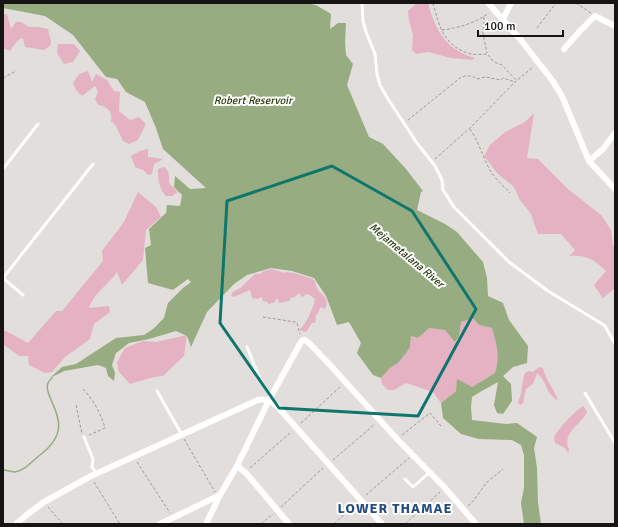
<svg xmlns="http://www.w3.org/2000/svg" width="618" height="527" font-family="Signika,sans-serif">
<style>
.green{fill:#e5b2c3}
.water{fill:#98ac81}
.lines{fill:none;stroke-linecap:round;stroke-linejoin:round}
.stream{stroke:#98ac81;stroke-width:1.5}
.path{stroke:#9d9a98;stroke-width:1;stroke-dasharray:3 2;stroke-linecap:butt}
.lane{stroke:#fff;stroke-width:3}
.street{stroke:#fff;stroke-width:6}
.marked{fill:none;stroke:#0f766e;stroke-width:3;stroke-linejoin:round}
.labels{text-anchor:middle;stroke-width:4;stroke-linejoin:round;paint-order:stroke}
.water-label{font-size:11px;font-style:italic;fill:#2b3e0d;stroke:#fff}
.district-label{font-size:14px;font-weight:bold;letter-spacing:1px;fill:#274c82;stroke:#fff}
</style>
<rect width="100%" height="100%" fill="#e1dedb"/>
<path class="green" d="M417,3h11c7,27 18,47 47,55l-3,2 -21,-2 -23,-6 -12,2 -4,-4 1,-15 -4,-14 -1,-10z
M7,14l4,15 5,-7h5l8,5h9l10,2 3,13 -1,4 -6,4 -19,-3 -2,-9 -5,2 -8,11 -7,-3v-33z
M58,44h16l6,7 -7,11 -9,2 -7,-11z
M88,71l4,11 4,-8 11,6 7,11 6,1 -1,19 11,9 9,-3 7,7 -8,16 -9,4 -6,-3 -7,-15 -5,-5c2,-9 -4,-15 -13,-16l-3,-6 3,-7 -3,-6 -13,10 -6,-6 -3,-7 6,-9z
M534,113l-7,45 11,1 30,30 33,26 10,15 2,16 2,1v41l-12,10 -9,-13 12,-14c-13,-12 -19,-16 -37,-15l6,-6 -14,-16h-23l-7,-20 -11,-14 -6,-13 -17,-14 -13,-17 6,-11 15,-13 20,-10z
M148,149v8l15,2 -9,5 -2,10 -4,1 -5,-5 -8,-3 -4,-11 9,-5z
M164,167c6,4 5,10 5,16l9,9 -6,4h-6c-7,-7 -8,-17 -8,-27z
M138,192l18,15 5,10 -15,13 -3,30 -21,25 -5,-13c-8,12 -24,22 -28,36l20,-2 1,6 -16,12 -4,15 -25,18 -13,15 -7,1 -16,-8 -1,-9h-9l-16,-12v-13h3l22,12 28,-32h6l41,-50 -1,-10 22,-29z
M272,269l13,4 1,-1 8,1 19,6c3,3 3,8 5,11 5,7 12,7 7,19l-4,-2c-2,2 -2,6 -5,8l-1,8h-3l-6,9 -6,-2v-1c6,-4 14,-23 15,-30l-7,-5 -6,3 -3,-4 -4,4 -4,1 -2,3 -10,2 -2,-5 -2,4 -6,2 -2,-2 -4,-1 -1,-4 -5,2 -5,-1 -2,-8 -16,7 -3,-1 2,-4 7,-4 15,-14h5l4,-3z
M473,317l6,8 13,3c5,19 8,26 3,45l-23,14 -16,4 -15,12 -8,-11 -27,-9 -12,7h-6l-6,-6 -1,-6 9,-10 8,-5 9,-11 3,-5 1,-11 7,2 11,-10 17,2 9,12 4,-6 2,-14z
M187,335l-3,21 -21,20 -9,1 -24,7 -11,-12 -2,-10 8,-14 18,-7 13,1z
M539,367l4,1c2,12 12,21 15,33 -3,-2 -8,-7 -10,-10 -2,-6 -6,-14 -11,-18l-4,11 -7,5 -3,14 -3,2 -2,-3c5,-10 3,-19 7,-29l4,-2 4,1z
M583,406l4,5c-4,14 -26,20 -18,39l-1,3 -3,-5 -10,-5 -1,-6c4,-8 21,-26 29,-31z"/>
<path class="water" d="M3,3h302l11,2 15,9 -1,15 8,-6h8l-1,19 1,13 7,9 -6,21 22,52 14,7 23,25 17,22 -2,1 -4,18 28,14 12,8 26,30 4,16 1,18 15,7 6,17 19,26 -1,17 -14,4 -10,9 8,8 1,17 -9,13 -6,-1 -3,-8 4,-23 -18,10 -8,5 -1,10 1,13 34,4 11,-1 20,14 -3,11 3,20 1,34 3,22h-17l-3,-21 3,-15v-33l-3,-10 -9,-5 -33,-1 -18,-5 -18,-16 -2,-15 15,-12 1,-12 15,8 23,-14c5,-19 2,-26 -3,-45l-13,-3 -6,-7 -12,4 -2,14 -4,6 -10,-12 -16,-2 -11,10 -7,-2 -1,11 -3,5 -9,11 -8,5 -9,10 -8,-3 -16,-22 4,-10 -12,-21 -12,3 -11,-29 -12,-18 -22,-7 -21,-3 -24,7 -13,9 -27,28 -16,35 -4,-11 -11,-5 -27,8 -20,4 -13,10 -4,12 3,8 -1,8 -6,-5 -2,-8 -8,-3 -34,6 -14,7 12,-11 14,-3 40,-26 28,-3 9,-6 11,-11 4,-15 15,-15 8,-6 -3,-3 -15,11 -25,-7 -3,-35 6,-3 -2,-16 17,-16 1,-8 13,1 2,-11 -8,-8 1,-11 15,13 16,-1 -43,-39 -7,-21 -11,-26 -19,-10 -9,-13 -11,-2 -33,-42 -28,-19 -42,-8z"/>
<g class="lines">
<path class="stream" d="M3,470c4,0 8,2 12,2 11,-2 17,-11 25,-17 45,-34 -8,-61 12,-77"/>
<path class="path" d="M433,3c6,23 11,44 38,51 5,1 11,0 16,0l7,8 8,3 14,15
M576,3l15,10
M484,17l-1,17 4,19
M537,28l19,-25
M442,30c17,-2 33,-7 47,-17
M3,78l13,-7
M408,120l52,-42 5,-2h7l5,3 8,-2 16,3 2,-2 12,4
M470,129c9,13 13,29 21,43 5,8 13,14 19,21
M435,159l35,-31 44,-45 19,-16
M263,317l32,5 2,1 3,11
M83,389c10,10 18,25 22,39l-16,7
M76,405l6,29
M301,423l40,-37
M402,435l28,-22 11,13
M184,439l31,53
M333,460l42,-36
M137,462l33,51
M250,468l41,-36
M94,482l26,42
M366,495l43,-37
M468,506l6,-6 12,-17 17,-14
M48,507l15,17
M281,507l42,-39
M261,524l12,-10
M334,524l22,-20
M405,524l35,-32"/>
<path class="lane" d="M362,3l1,18 3,11 9,22 2,20 3,11 8,14 29,44 18,23 7,14 1,10 11,17 55,55 39,29 51,31 6,4 10,18
M3,169l35,-45
M3,278l90,-114
M3,278l20,17
M247,347c6,14 13,37 24,48
M157,391l25,44
M585,393l30,50
M84,437l9,22 -1,8 5,7
M405,479l8,8 17,-15"/>
<path class="street" d="M488,3l32,36 32,41 10,16 27,65 26,28
M503,19l8,-16
M564,49l16,-18 15,-15 18,9
M589,161l14,-12 12,-16
M237,466l9,7 43,51
M16,524l13,-11 15,-11 47,-26 167,-76c9,-2 12,1 19,6l105,118
M160,524l60,-29
M206,524l14,-29 17,-29 32,-66 32,-58 2,-2h2l5,4 21,22 66,73 48,49 31,36"/>
</g>
<path class="marked" d="M332,166l80,45 64,98 -58,107 -139,-8 -59,-85 7,-122z"/>
<g class="labels">
<g class="water-label">
<text x="253" y="104">Robert Reservoir</text>
<text transform="translate(407 255) rotate(40)" y="4">Mejametalana River</text>
</g>
<g class="district-label">
<text x="395" y="513">LOWER THAMAE</text>
</g>
</g>
<rect width="618" height="527" fill="none" stroke="#161514" stroke-width="8"/>
<path d="M478 30v6h85v-6" fill="none" stroke="#161514" stroke-width="2"/>
<text x="484" y="30" font-size="12" fill="#161514" stroke="#ffffff" stroke-width="3" paint-order="stroke">100 m</text>
</svg>
